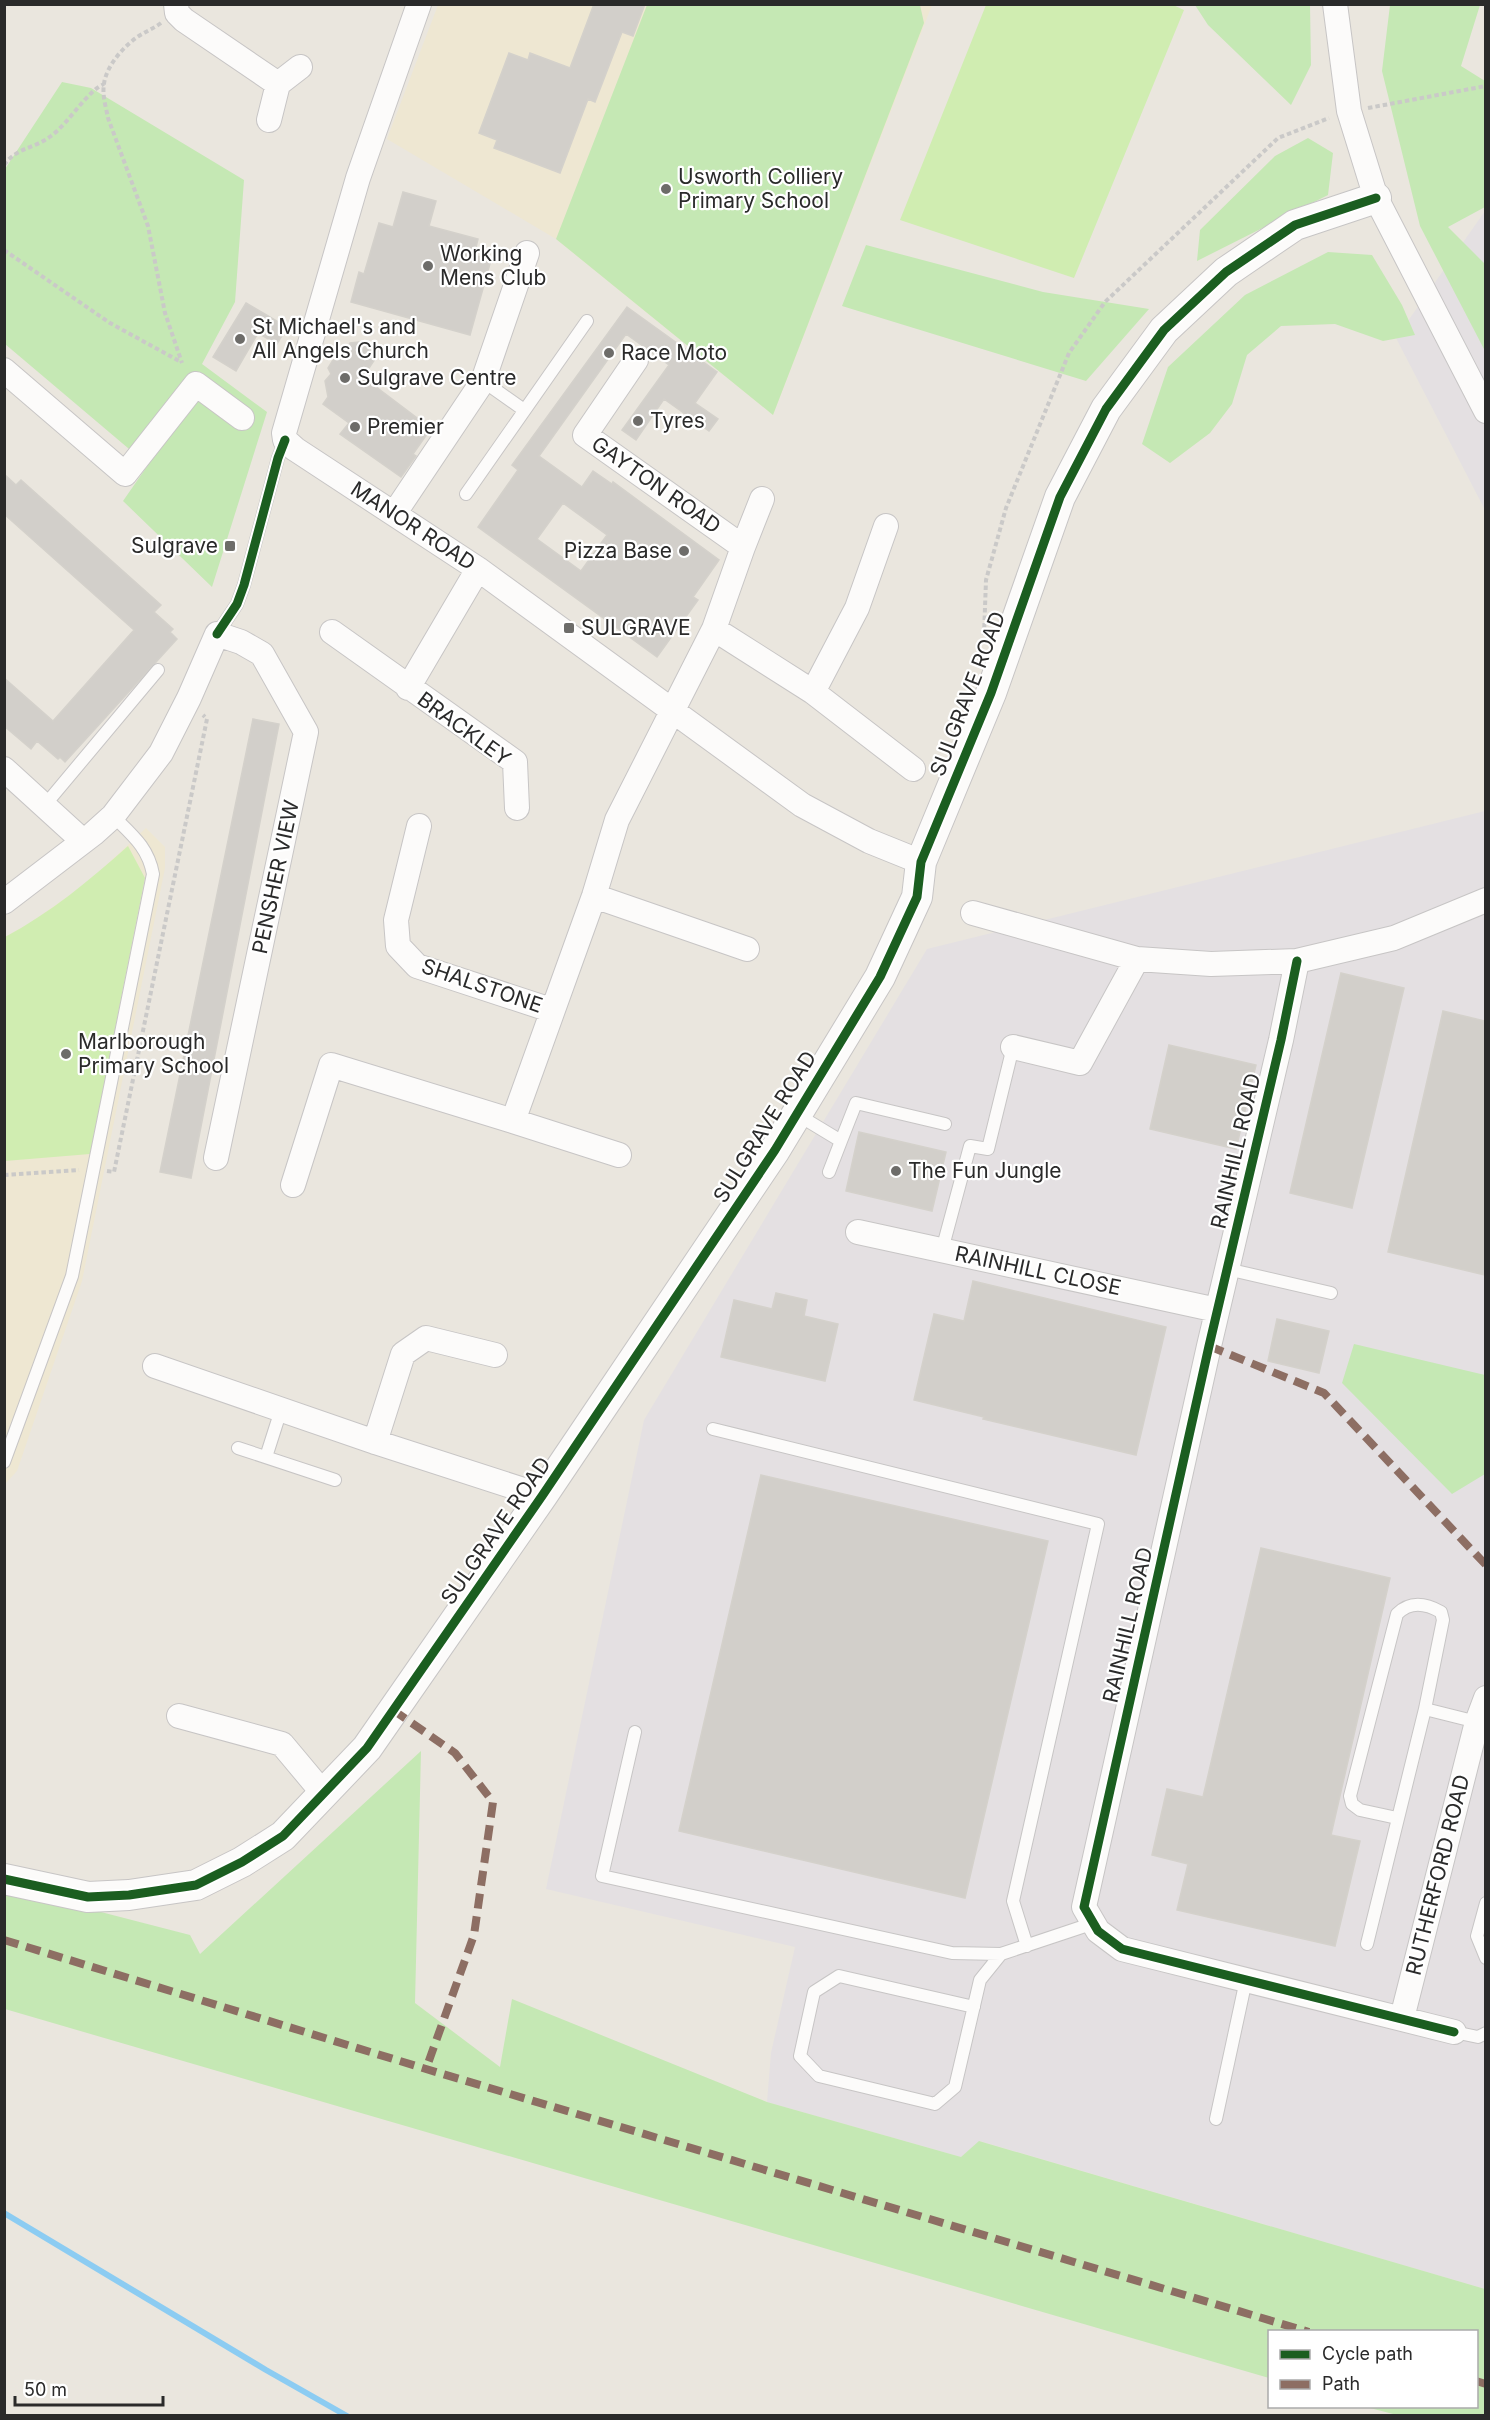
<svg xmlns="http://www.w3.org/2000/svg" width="1490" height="2420" font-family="Inter,sans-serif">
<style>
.industrial{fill:#e4e0e2}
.education{fill:#eee7d2}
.green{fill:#c5e8b4}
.pitch{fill:#d0edb1}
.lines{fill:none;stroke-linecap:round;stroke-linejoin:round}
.stream{stroke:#8cccf2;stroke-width:6}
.building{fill:#d2cfca;stroke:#d4d1cb;stroke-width:1.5;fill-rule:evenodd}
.service-casing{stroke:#c7c5c5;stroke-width:14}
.minor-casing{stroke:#c7c5c5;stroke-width:26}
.tertiary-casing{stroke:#c7c5c5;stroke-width:32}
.path{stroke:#cac9c8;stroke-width:4;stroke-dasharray:4.5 3;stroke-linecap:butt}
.service{stroke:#fcfbfa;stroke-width:12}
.minor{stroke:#fcfbfa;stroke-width:24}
.tertiary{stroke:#fcfbfa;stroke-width:30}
.quiet{stroke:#8d6e63;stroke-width:8;stroke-dasharray:15 8;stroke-linecap:butt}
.cycleway-casing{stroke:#fff;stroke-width:13}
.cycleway{stroke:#1b5e20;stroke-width:9}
.poi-dot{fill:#6d6c69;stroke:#fff;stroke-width:2}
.labels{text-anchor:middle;stroke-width:4.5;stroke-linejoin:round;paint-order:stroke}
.poi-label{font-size:21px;fill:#2a2a2a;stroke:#fff;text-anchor:start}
.street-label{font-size:21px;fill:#2a2a2a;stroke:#fff}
</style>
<rect width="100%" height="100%" fill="#eae6de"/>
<path class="industrial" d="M1485,211v299l-89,-172z
M1485,811v1478l-505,-148 -19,16 -194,-55 4,-49 24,-106 -249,-58 98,-469 283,-471z"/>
<path class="education" d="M438,5h494l-159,410 -217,-176 -169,-100z
M146,828l19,19v21l-83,413 -65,190 -12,13v-547l25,-14 57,-40z"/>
<path class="green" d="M647,5h273l4,18 -151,392 -217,-176z
M1195,5h115l1,60 -20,40 -83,-80z
M1390,5h90l-19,61 24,15v126l-37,20 37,37v87l-65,-125 -38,-155z
M62,82l29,6 153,92 -9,122 -33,62 65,48 -55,175 -89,-86 25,-36 -143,-121v-175z
M1308,138l25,15 -5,42 -131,66 3,-31 75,-74z
M866,245l177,47 106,17 -63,72 -244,-75z
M1328,252l44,3 30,50 13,30 -32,6 -48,-17 -54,2 -34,29 -15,49 -22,29 -40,30 -28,-19 26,-77 77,-72z
M1354,1344l131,31v99l-33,20 -110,-111z
M421,1751l-6,252 85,64 12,-68 255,103 194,55 18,-16 506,148v126h-88l-31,-8 110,-1v-74h-206l-1,46 -1264,-369 -1,-122 186,48 10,19z"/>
<path class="pitch" d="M1171,4l13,6 -110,268 -174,-58 86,-215z
M128,846l17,32 -55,276 -85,7v-224c45,-24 84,-56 123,-91z"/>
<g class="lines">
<path class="stream" d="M4,2213l262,157 81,46"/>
</g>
<path class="building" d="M594,4h51l-12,32 -11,-4 -27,70 -7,-3 -28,74 -66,-25 3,-8 -18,-7 30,-80 19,7 2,-7 40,15z
M403,192l33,9 -7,25 49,13 -4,16 17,5 -21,75 -119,-33 8,-30 5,2 15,-51 14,4z
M246,303l41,24 -10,17 -19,-11 -22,38 -23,-14z
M627,307l90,65 -22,31 23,16 -9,12 -45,-32 -28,41 -14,-10 47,-65 -43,-31 -87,122 43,31 11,-16 19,13 1,-2 106,78 -26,37 5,3 -41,57 -179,-130 40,-57 -6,-5zM563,503l44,32 -26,36 -44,-32z
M359,342l14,9 2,8 -12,18 62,47 2,10 -14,20 3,2 -15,21 -61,-43 9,-11 -26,-19 5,-7 -3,-16 6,-7 -3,-6 5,-8 8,-2 9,-15z
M4,474l12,11 5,-5 140,125 -7,7 19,17 -3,3 7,7 -112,123 -5,-5 -2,2 -21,-18 -6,8 -27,-23v-48l49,43 81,-91 -130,-116z
M253,719l26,5 -88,454 -31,-6z
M1341,973l63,15 -52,220 -62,-15z
M1443,1011l42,10v254l-97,-23z
M1169,1045l87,20 -20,84 -86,-20z
M859,1132l87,20 -14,59 -86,-20z
M973,1281l193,46 -30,128 -153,-36 1,-2 -70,-17 20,-86 30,7z
M776,1293l31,7 -3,16 34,8 -13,57 -104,-24 13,-57 38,9z
M1277,1319l52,12 -10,42 -51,-12z
M761,1475l287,66 -83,357 -286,-67z
M1261,1548l129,30 -59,257 29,6 -25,105 -158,-36 11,-46 -36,-9 15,-66 36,8z"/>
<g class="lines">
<g class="service-casing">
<path id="service" d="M483,381l41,29
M466,494l121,-173
M217,634l20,-30 7,-19 34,-127 7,-18
M45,805l113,-135
M798,1115l43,26 -12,31
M841,1141l15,-38 89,21
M942,1250l28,-104 18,3 25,-102
M1227,1269l104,24
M713,1429l385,95 -85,377 14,45
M238,1448l97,32
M266,1457l15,-47
M4,1462l68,-186 81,-402c-5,-27 -21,-39 -40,-58
M635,1732l-33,144 350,77 49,1 93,-31
M1397,1818l-37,-8 -8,-6 -2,-8 47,-182c13,-13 28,-11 44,-2l2,8 -18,89 52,13
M1486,1903l-9,33 9,22
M1367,1944l58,-235
M974,2007l-135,-31 -25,16 -14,64 19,20 116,28 20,-17 25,-107 21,-26
M1454,2032l24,5 8,-4
M1216,2119l30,-139"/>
</g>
<g class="minor-casing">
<path id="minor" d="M176,4l1,9 7,7 94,64
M419,4l-61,174 -74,255 1,7 10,9 183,120 324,236 67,36 52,21
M1335,4l14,107 27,87 110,213
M269,120l9,-36 22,-17
M636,360l-51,75 158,112
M4,370l121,104 71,-90 46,34
M394,514l89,-133 44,-128
M714,629l99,63 100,77
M332,632l183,130 2,46
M408,688l70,-119
M813,692l44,-84 29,-82
M4,769l79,72
M419,826l-23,94 2,26 19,20 134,44
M594,896l153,53
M4,902l89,-68 20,-18 48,-63 28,-55 28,-64 24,8 21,12 44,78 -90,426
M973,913l164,46 74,5 86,-3 97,-23 92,-38
M1297,961l-16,79 -72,306 -125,561 14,24 24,18 332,83
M1013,1047l67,16 57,-104
M513,1121l106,34
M293,1185l38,-120 182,56 81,-225 23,-76 97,-191 29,-82 19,-48
M858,1232l359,78
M155,1366l220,76 167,54
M375,1442l28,-88 23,-16 69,17
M179,1716l103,28 41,49
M1402,2018l75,-296 9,-24"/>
</g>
<g class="tertiary-casing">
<path id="tertiary" d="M4,1879l84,18 41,-2 67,-10 46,-23 41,-26 84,-88 175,-252 233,-346 105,-173 37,-80 4,-35 70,-169 69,-196 46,-88 58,-79 62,-58 69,-47 81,-27"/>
</g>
<path class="path" d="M161,23c-8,6 -17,9 -25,15 -14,10 -30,29 -32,46 -2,11 2,23 4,34l40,108 17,87 17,50
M1368,108l118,-22
M4,165c13,-18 30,-16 47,-29 18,-13 36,-45 53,-52
M4,250l106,73 71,39
M984,635l2,-55 20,-72 63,-155 36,-51 173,-164 51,-20
M107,1171l7,1 93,-453 -4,-4
M4,1175l75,-5"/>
<use href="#service" class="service"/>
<use href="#minor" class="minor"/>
<use href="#tertiary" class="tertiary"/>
<path class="quiet" d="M1209,1346l115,47 162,172
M393,1710l62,43 38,49 -19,133 -48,134
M4,1940l422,129 883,263
M1476,2381l10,3"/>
<g class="cycleway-casing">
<path id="cycleway" d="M217,634l20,-30 7,-19 34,-127 7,-18
M1297,961l-16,79 -72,306 -125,561 14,24 24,18 332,83
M4,1879l84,18 41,-2 67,-10 46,-23 41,-26 84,-88 175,-252 233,-346 105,-173 37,-80 4,-35 70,-169 69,-196 46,-88 58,-79 62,-58 69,-47 81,-27"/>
</g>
<use href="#cycleway" class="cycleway"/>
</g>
<g class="poi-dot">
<circle cx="666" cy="189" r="6"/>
<circle cx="428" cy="266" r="6"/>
<circle cx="240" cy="339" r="6"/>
<circle cx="609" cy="353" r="6"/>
<circle cx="345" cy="378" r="6"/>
<circle cx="638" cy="421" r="6"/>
<circle cx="355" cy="427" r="6"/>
<rect x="224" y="540" width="12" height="12" rx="3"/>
<circle cx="684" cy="551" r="6"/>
<rect x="563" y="622" width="12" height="12" rx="3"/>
<circle cx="66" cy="1054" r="6"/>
<circle cx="896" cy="1171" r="6"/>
</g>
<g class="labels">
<g class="poi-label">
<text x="678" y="184">Usworth Colliery<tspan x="678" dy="24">Primary School</tspan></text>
<text x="440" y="261">Working<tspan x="440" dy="24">Mens Club</tspan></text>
<text x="252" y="334">St Michael's and<tspan x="252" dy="24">All Angels Church</tspan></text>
<text x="621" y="360">Race Moto</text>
<text x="357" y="385">Sulgrave Centre</text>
<text x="650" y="428">Tyres</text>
<text x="367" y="434">Premier</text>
<text x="218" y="553" text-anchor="end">Sulgrave</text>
<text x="672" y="558" text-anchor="end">Pizza Base</text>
<text x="581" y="635">SULGRAVE</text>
<text x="78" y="1049">Marlborough<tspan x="78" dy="24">Primary School</tspan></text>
<text x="908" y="1178">The Fun Jungle</text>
</g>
<g class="street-label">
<text transform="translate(656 485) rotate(35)" y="7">GAYTON ROAD</text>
<text transform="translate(413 526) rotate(33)" y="7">MANOR ROAD</text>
<text transform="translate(968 694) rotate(-69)" y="7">SULGRAVE ROAD</text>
<text transform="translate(464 729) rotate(36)" y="7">BRACKLEY</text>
<text transform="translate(276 877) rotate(-78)" y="7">PENSHER VIEW</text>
<text transform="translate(482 986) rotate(19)" y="7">SHALSTONE</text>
<text transform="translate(765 1127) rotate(-58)" y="7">SULGRAVE ROAD</text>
<text transform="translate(1236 1151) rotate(-77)" y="7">RAINHILL ROAD</text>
<text transform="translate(1038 1271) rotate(12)" y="7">RAINHILL CLOSE</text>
<text transform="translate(496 1531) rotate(-55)" y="7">SULGRAVE ROAD</text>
<text transform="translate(1128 1625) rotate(-77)" y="7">RAINHILL ROAD</text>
<text transform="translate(1438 1875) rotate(-76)" y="7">RUTHERFORD ROAD</text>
</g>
</g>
<rect width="1490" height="2420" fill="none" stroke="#2a2a2a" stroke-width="12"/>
<rect x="1268" y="2330" width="210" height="78" fill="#ffffff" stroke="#aaaaaa" stroke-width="1.5"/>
<rect x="1280" y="2350" width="30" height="9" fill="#1b5e20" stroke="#aaaaaa" stroke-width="1.5"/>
<text x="1322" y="2360" font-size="18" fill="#2a2a2a">Cycle path</text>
<rect x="1280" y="2380" width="30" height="9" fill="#8d6e63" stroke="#aaaaaa" stroke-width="1.5"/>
<text x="1322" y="2390" font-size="18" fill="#2a2a2a">Path</text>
<path d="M15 2396v9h148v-9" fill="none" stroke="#2a2a2a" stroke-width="3"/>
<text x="24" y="2396" font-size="18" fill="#2a2a2a" stroke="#ffffff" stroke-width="4.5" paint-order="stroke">50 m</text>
</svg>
